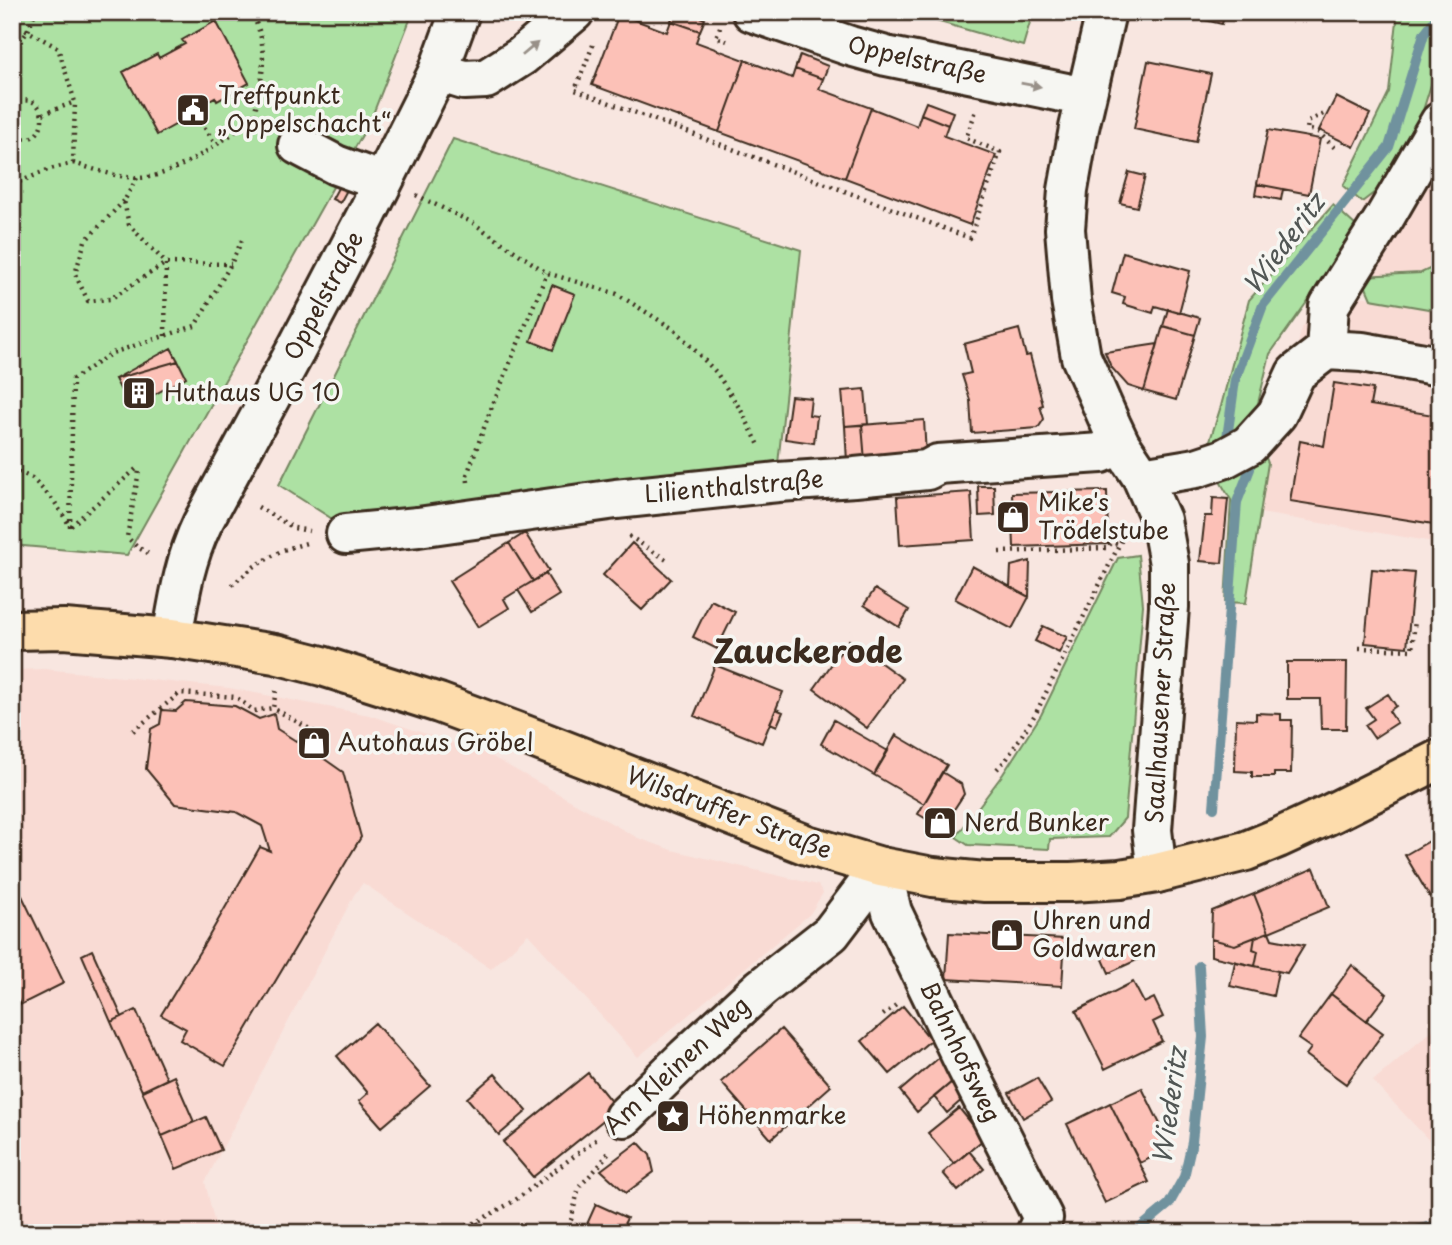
<svg xmlns="http://www.w3.org/2000/svg" width="1452" height="1245" font-family="'Playpen Sans',sans-serif">
<style>
.built{fill:#f9dbd4}
.green{fill:#ade1a3;stroke:#748660;stroke-width:2}
.lines{fill:none;stroke-linecap:round;stroke-linejoin:round}
.stream{stroke:#70929e;stroke-width:10}
.building{fill:#fcc1b7;stroke:#3b2a1e;stroke-width:2}
.minor-casing{stroke:#3b2a1e;stroke-width:44}
.major-casing{stroke:#3b2a1e;stroke-width:44}
.path{stroke:#3b2a1e;stroke-width:4.5;stroke-dasharray:2 5;stroke-linecap:butt}
.minor{stroke:#f6f6f2;stroke-width:38}
.major{stroke:#fddcac;stroke-width:38}
.oneway{fill:#989088}
.labels{text-anchor:middle;stroke-width:7;stroke-linejoin:round;paint-order:stroke}
.street-label{font-size:24px;fill:#3b2a1e;stroke:#f6f6f2}
.poi-label{font-size:24px;fill:#3b2a1e;stroke:#f6f6f2;text-anchor:start}
.water-label{font-size:26px;font-style:italic;fill:#515654;stroke:#f6f6f2}
.district-label{font-size:32px;font-weight:bold;fill:#3b2a1e;stroke:#f6f6f2}
</style>
<rect width="100%" height="100%" fill="#f8e6e0"/>
<filter id="ink" filterUnits="userSpaceOnUse"><feTurbulence type="fractalNoise" baseFrequency=".0143" numOctaves="2"/><feDisplacementMap in="SourceGraphic" scale="14" xChannelSelector="R" yChannelSelector="G"/><feConvolveMatrix kernelMatrix="1 2 1 2 8 2 1 2 1" color-interpolation-filters="sRGB"/></filter>
<g filter="url(#ink)">
<path class="built" d="M1440,56v208l-19,9 -60,3 35,-53 -34,-21 13,-10 45,-72z
M1328,290l112,21v232l-180,-30 8,-50 34,-135z
M45,669l184,19 140,27 120,40 149,83 34,12 146,35 5,8 -13,21 -172,143 -110,-123 -37,35 -128,-86 -9,12 -149,287 12,51h-205v-563z
M1440,1024v128l-67,-71z"/>
<path class="green" d="M12,12h401l-42,107 -244,436 -115,-10z
M905,12h128l-10,34z
M1398,12h42v44l-20,64 -45,72 -13,10 -19,-16 46,-94z
M453,139l348,111 -24,223 -440,49 -58,-37z
M1333,205l24,22 -25,40 -62,87 -17,70 15,39 -22,140 -21,-1 6,-102 -26,-44 16,-50 28,-106z
M1440,264v47l-69,-12 -10,-23 60,-3z
M1138,555l5,50 -18,213 -16,19 -59,2 -1,10 -81,-4 -12,-8 47,-63 38,-59 77,-157z"/>
<g class="lines">
<path class="stream" d="M1214,808l23,-306 13,-33 -23,-31 8,-58 28,-75 126,-158 35,-113 16,-21
M1134,1233l35,-29 15,-27 8,-35 11,-105 -4,-71
M1404,1233l36,-9"/>
</g>
<path class="building" d="M674,12h13l18,7 -5,12 -29,-10z
M1171,12h54l-3,12z
M619,14l48,18 4,-11 29,10 -4,11 49,18 -26,72 -127,-47z
M216,21l33,62 -32,18 -2,-4 -28,16 2,4 -32,18 -34,-63 34,-18 2,4 26,-14 -3,-4z
M800,55l28,11 -5,13 -28,-10z
M745,60l47,18 3,-9 28,10 -4,10 52,19 -26,70 -126,-46z
M1148,61l63,13 -15,68 -62,-13z
M1336,97l34,17 -16,33 -35,-17z
M926,102l27,10 -5,13 -27,-11z
M871,108l46,18 4,-12 27,11 -4,11 52,19 -26,70 -125,-47z
M1268,130l52,9 -11,55 -52,-10z
M1129,172l16,4 -8,31 -17,-4z
M1257,184l26,5 -2,11 -26,-5z
M339,186l8,4 -7,13 -8,-4z
M1123,252l67,19 -11,42 -24,-7 -2,7 -30,-9 2,-7 -13,-4z
M552,285l23,9 -22,56 -22,-9z
M1168,309l32,9 -5,17 -32,-9z
M1163,326l32,9 -19,65 -32,-9z
M1019,329l7,27 4,-1 13,50 -3,1 4,13 -6,9 -66,5 -2,-33 -8,-25 9,-2 -7,-29z
M1158,344l-14,47 -16,-5 -17,-19 -6,-15z
M171,348l7,13 -63,18z
M178,361l8,16 -56,31 -15,-29z
M1334,383l39,6 -3,16 70,11v109l-150,-24 10,-60 24,5z
M865,389l3,35 -23,2 -3,-35z
M791,396l20,2 -2,17 8,1 -3,27 -29,-4z
M924,420l2,36 -61,5 -3,-36z
M862,425l3,36 -18,1 -2,-36z
M978,486h16l1,29 -16,1z
M1107,491l1,53 -94,3 -2,-54z
M971,492l3,48 -74,5 -3,-48z
M1213,498l15,1 -6,64 -22,-2 5,-45h7z
M525,533l24,38 -16,10 -24,-38z
M509,543l24,38 -29,18 5,9 -31,19 -29,-46z
M632,543l39,36 -29,31 -39,-35z
M1030,561l-1,36 -19,-10 1,-21z
M972,566l57,31 -17,32 -57,-30z
M1372,569l42,4 -7,74 -42,-4z
M546,574l13,21 -27,17 -14,-22z
M875,589l34,21 -10,17 -35,-22z
M711,600l24,12 -18,37 -24,-12z
M1043,626l24,11 -8,16 -24,-12z
M849,640l54,39 -36,49 -53,-39z
M1287,662h60l-1,67h-25l-1,-30h-33z
M715,665l68,27 -21,51 -68,-27z
M1388,694l8,12 -7,5 8,12 -23,15 -9,-13 9,-6 -8,-11z
M186,702l49,4 24,13 15,-5 3,15 19,12 18,-5 2,17 27,19 18,65 -136,229 -45,-26 6,-11 -25,-14 48,-79 51,-89 10,4 -8,-25 -26,-14 -61,-8 -29,-35 5,-40 9,-5 2,-14 14,1z
M776,709l7,3 -6,14 -7,-3z
M1256,713l25,1v6h11l-1,53h-17v4h-22v-5l-17,-1 1,-52 20,1z
M834,720l54,31 -14,24 -53,-31z
M896,735l51,30 -23,39 -50,-29z
M942,772l19,12 3,10 -19,29 -10,1 -17,-10z
M1440,835v65l-6,4 -29,-49z
M1314,868l15,39 -60,25 -15,-38z
M12,875l52,108 -44,22 -8,-18z
M1254,894l15,38 -34,13 -24,-6 1,-28z
M1269,932l3,7 32,6 -17,28 -32,-7 3,-15 -5,-2 2,-12z
M949,933l116,6 -3,47 -116,-7z
M1255,937l-2,12 5,2 -3,15 -44,-10v-17l24,6z
M1130,945l7,15 -28,13 -7,-16z
M92,950l30,67 -11,5 -29,-67z
M1235,962l43,9 -5,25 -43,-10z
M1352,965l35,29 -21,27 -35,-27z
M1133,982l11,21 10,-5 9,19 -10,5 9,19 -57,28 -29,-58z
M1331,994l52,39 -37,51 -40,-29 5,-7 -13,-9z
M903,1006l28,34 -41,34 -28,-33z
M136,1010l31,69 -25,12 -31,-69z
M375,1023l55,63 -48,41 -23,-26 9,-8 -31,-37z
M781,1029l50,57 -60,53 -50,-57z
M941,1056l18,20 -42,36 -17,-21z
M588,1073l29,36 -84,68 -30,-35z
M495,1074l32,37 -28,24 -32,-37z
M174,1076l20,46 -32,14 -20,-45z
M959,1076l13,15 -25,22 -13,-16z
M1037,1078l14,24 -28,16 -14,-25z
M1142,1088l30,60 -32,15 -30,-60z
M1110,1103l39,79 -44,21 -38,-79z
M959,1108l25,31 -30,25 -26,-31z
M206,1117l15,33 -45,19 -14,-33z
M638,1142l12,13 4,17 -28,21 -25,-23z
M969,1151l15,18 -26,22 -15,-18z
M596,1204l31,14 -7,15h-37z"/>
<g class="lines">
<g class="minor-casing">
<path id="minor" d="M752,12l98,34 36,10 200,41
M1106,12l-27,116 -11,62 -3,39 6,71 10,57 30,68 9,19 22,33 19,43 8,44v43l-17,223 5,43
M438,72l26,8 22,-1 36,-23 52,-44
M298,145l38,20 47,17
M1326,350l3,-44 56,-89 55,-95
M1142,477l54,-9 27,-9 26,-14 28,-31 19,-41 30,-23 36,2 78,14
M346,534l72,-7 198,-28 162,-17 77,-5 72,-7 11,-6 163,-11 19,-9
M172,638c7,-40 12,-76 30,-114l96,-178 67,-128 73,-146 22,-60
M881,867l11,45 73,152 78,154 -7,15
M624,1117l62,-60 75,-69 70,-55 50,-66"/>
</g>
<g class="major-casing">
<path id="major" d="M12,630l52,-1 108,9 103,16 47,12 117,37 86,32 282,110 74,22 52,10 52,5h86l49,-3 37,-6 89,-22 32,-13 54,-25 108,-54"/>
</g>
<path class="path" d="M672,12l1,2
M12,25l16,6 30,17 17,54 -2,61 -23,6 -38,16
M720,27l-4,10 11,4
M593,45l-18,45 395,148 30,-86 -34,-14 10,-27
M12,53l16,-22 7,-19
M12,104c43,-20 37,53 0,30
M193,110l23,35
M43,114l32,-12
M1323,114l-15,8 -1,7 11,3 18,17
M253,119l14,9
M73,163c21,6 42,14 64,15 38,0 86,-38 116,-59 8,-34 19,-75 -3,-107
M137,178l-13,23 5,24 37,38 -1,73
M416,195l57,28 74,50 70,21 58,36 41,42 26,40 18,35
M124,201l-39,40 -10,33 13,27 22,-2 56,-36 65,1
M12,469l20,9 22,23 16,25
M468,482l-1,-7 22,-61 58,-141
M258,507l36,21 15,3
M71,526l65,-57 3,2 -12,66 10,10 11,6
M70,527l3,-148 39,-26 83,-27 36,-62 13,-28
M629,536l41,26
M999,552l108,-4 5,-6 8,3
M232,585l23,-19 28,-16 27,-8
M1359,648l53,2 3,-30
M276,691l-3,17 51,29
M133,731l47,-38 56,4 18,14 19,-3
M997,769l9,-9 30,-47 89,-180
M883,1015l13,-10
M477,1222l4,11
M447,1233l30,-11 37,-21 83,-62
M565,1233l6,-13 8,-33 19,-20 11,-15"/>
<use href="#minor" class="minor"/>
<use href="#major" class="major"/>
</g>
<defs><path id="oneway-solid" d="M-6-.8H1V-3.2L6.5 0L1 3.2V.8H-6Z" transform="scale(1.75)"/></defs>
<g class="oneway">
<use href="#oneway-solid" transform="translate(530 49) rotate(-40)"/>
<use href="#oneway-solid" transform="translate(1031 85) rotate(10)"/>
</g>
</g>
<defs>
<g id="civic-square" transform="scale(1.75)"><rect x="-9" y="-9" width="18" height="18" rx="4" fill="#3b2a1e" stroke="#f6f6f2"/><path d="M-.6-6.5H3V-4.5H.6V-3L4-1V1h2V6H-6V1h2V-1L-.6-3ZM-1.2 2.5V6h2.4V2.5Z" fill="#fff"/></g>
<g id="building-square" transform="scale(1.75)"><rect x="-9" y="-9" width="18" height="18" rx="4" fill="#3b2a1e" stroke="#f6f6f2"/><path d="M-4-6H4V6H1V3H-1V6H-4ZM-2.5-4.3h1.7v1.8h-1.7ZM.8-4.3h1.7v1.8H.8ZM-2.5-1h1.7V.8h-1.7ZM.8-1h1.7V.8H.8Z" fill="#fff"/></g>
<g id="shop-square" transform="scale(1.75)"><rect x="-9" y="-9" width="18" height="18" rx="4" fill="#3b2a1e" stroke="#f6f6f2"/><path d="M-5-2.5h2.3a2.7 3.5 0 0 1 5.4 0H5L5.5 6h-11ZM-1.5-2.5h3a1.5 2.3 0 0 0-3 0Z" fill="#fff"/></g>
<g id="sight-square" transform="scale(1.75)"><rect x="-9" y="-9" width="18" height="18" rx="4" fill="#3b2a1e" stroke="#f6f6f2"/><path d="M0-6L1.8-2.2L6-1.7L2.9 1.2L3.7 5.4L0 3.3L-3.7 5.4L-2.9 1.2L-6-1.7L-1.8-2.2Z" fill="#fff"/></g>
</defs>
<g fill-rule="evenodd">
<use href="#civic-square" x="193" y="110"/>
<use href="#building-square" x="139" y="393"/>
<use href="#shop-square" x="1013" y="517"/>
<use href="#shop-square" x="314" y="743"/>
<use href="#shop-square" x="940" y="823"/>
<use href="#shop-square" x="1007" y="935"/>
<use href="#sight-square" x="673" y="1116"/>
</g>
<g class="labels">
<g class="street-label">
<text transform="translate(917 60) rotate(13)" y="8">Oppelstraße</text>
<text transform="translate(324 296) rotate(-62)" y="8">Oppelstraße</text>
<text transform="translate(734 487) rotate(-5)" y="8">Lilienthalstraße</text>
<text transform="translate(1161 703) rotate(-87)" y="8">Saalhausener Straße</text>
<text transform="translate(729 813) rotate(21)" y="8">Wilsdruffer Straße</text>
<text transform="translate(960 1052) rotate(64)" y="8">Bahnhofsweg</text>
<text transform="translate(677 1066) rotate(-43)" y="8">Am Kleinen Weg</text>
</g>
<g class="poi-label">
<text x="218" y="104">Treffpunkt<tspan x="218" dy="28">„Oppelschacht“</tspan></text>
<text x="164" y="401">Huthaus UG 10</text>
<text x="1038" y="511">Mike's<tspan x="1038" dy="28">Trödelstube</tspan></text>
<text x="338" y="751">Autohaus Gröbel</text>
<text x="964" y="831">Nerd Bunker</text>
<text x="1032" y="929">Uhren und<tspan x="1032" dy="28">Goldwaren</tspan></text>
<text x="698" y="1124">Höhenmarke</text>
</g>
<g class="water-label">
<text transform="translate(1284 244) rotate(-53)" y="9">Wiederitz</text>
<text transform="translate(1170 1106) rotate(-82)" y="9">Wiederitz</text>
</g>
<g class="district-label">
<text x="808" y="663">Zauckerode</text>
</g>
</g>
<rect width="1452" height="1245" fill="none" stroke="#f6f6f2" stroke-width="42"/>
<rect x="21" y="21" width="1410" height="1203" fill="none" stroke="#3b2a1e" stroke-width="2.5" filter="url(#ink)"/>
</svg>
